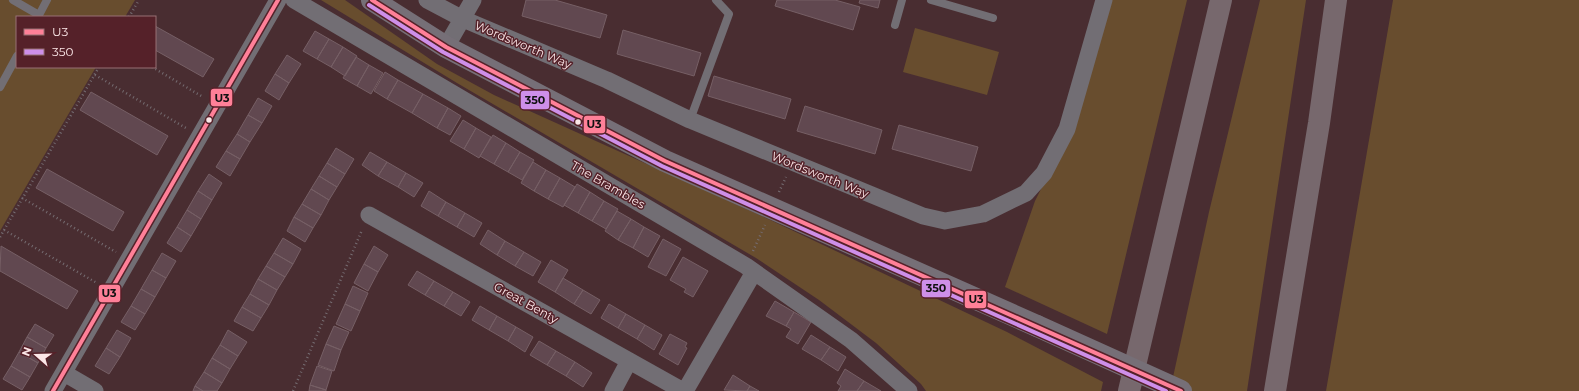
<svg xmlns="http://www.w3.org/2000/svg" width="1579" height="391" font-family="Montserrat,sans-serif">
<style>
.green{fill:#684d2e}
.building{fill:#614850;stroke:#765f65}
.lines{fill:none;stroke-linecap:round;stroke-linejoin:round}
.path{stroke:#756c71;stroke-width:2.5;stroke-dasharray:1 3;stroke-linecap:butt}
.lane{stroke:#726e74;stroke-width:8}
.street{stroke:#726e74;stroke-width:17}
.secondary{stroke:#766f77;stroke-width:22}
.highway{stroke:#77686d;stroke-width:22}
.secondary-bridge{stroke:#766f77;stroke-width:22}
.bus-1-casing{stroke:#552129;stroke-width:7}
.bus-2-casing{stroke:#552129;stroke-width:7}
.bus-1{stroke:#ff8098;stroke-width:4}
.bus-2{stroke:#ce8fe9;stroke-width:4}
.bus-dot{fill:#fbe6e7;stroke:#552129;stroke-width:1.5}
.labels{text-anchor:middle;stroke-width:3;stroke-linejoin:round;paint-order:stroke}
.street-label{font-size:12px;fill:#fbe6e7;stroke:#552129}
.line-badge{stroke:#552129;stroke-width:1.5}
.pale-badge-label{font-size:11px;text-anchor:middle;font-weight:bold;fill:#111}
</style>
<rect width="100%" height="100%" fill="#492d31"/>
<path class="green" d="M0,0h135l-10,17h-108v50h79l-96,164z
M321,0h24l92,64 57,31 270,122 243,115 96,50 -2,9h-175l-5,-7 -45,-41 -57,-43 -63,-42 -299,-175z
M1107,0h80l-80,334 -102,-47 30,-86 14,-28z
M1260,0h46l-59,391h-77l39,-179z
M1393,0h186v391h-253z
M915,28l84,24 -12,43 -84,-23z"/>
<path class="building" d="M526,0h29l52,15 -7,23 -78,-22z
M777,0h58l25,7 -7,23 -78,-24z
M860,0h20l-2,8 -19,-5z
M155,26l59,33 -11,18 -48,-27z
M623,30l78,23 -7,23 -77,-22z
M315,31l14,8 -12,20 -14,-8z
M329,39l14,8 -12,20 -14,-8z
M343,47l14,9 -12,20 -14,-9z
M287,55l14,9 -12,19 -14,-9z
M356,57l13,8 -12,21 -14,-8z
M369,65l14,8 -12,21 -14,-8z
M385,72l13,8 -11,19 -13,-8z
M275,74l14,9 -10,17 -14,-9z
M714,76l77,23 -6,20 -77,-23z
M398,80l25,14 -11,19 -25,-14z
M91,92l77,44 -11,19 -77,-45z
M423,94l25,14 -11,20 -25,-15z
M258,98l14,8 -10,17 -14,-8z
M805,106l77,24 -7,24 -78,-23z
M448,108l13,8 -11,19 -13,-7z
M248,115l14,8 -12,19 -13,-8z
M463,120l13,8 -12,21 -14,-8z
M899,125l79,22 -7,24 -79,-22z
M476,128l15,9 -12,21 -15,-9z
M237,134l13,8 -10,17 -14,-8z
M493,135l13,8 -12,21 -14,-8z
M506,143l14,9 -12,20 -14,-8z
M336,148l18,11 -9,15 -18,-11z
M226,151l14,8 -10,17 -14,-9z
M370,152l17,10 -9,14 -16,-11z
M520,152l14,8 -12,20 -14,-8z
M387,162l19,11 -8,14 -20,-11z
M533,162l13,8 -12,21 -13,-8z
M327,163l18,11 -8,13 -18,-11z
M47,169l77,43 -11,19 -77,-43z
M546,170l14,8 -12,21 -14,-8z
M406,173l17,10 -9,14 -16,-10z
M209,174l13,9 -10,17 -14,-9z
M319,176l18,11 -8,13 -18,-11z
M560,178l15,9 -12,20 -15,-8z
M577,184l13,8 -12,21 -14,-8z
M311,189l18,11 -8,15 -19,-11z
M198,191l14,9 -11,19 -14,-9z
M429,191l17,11 -8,14 -17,-10z
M590,192l14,9 -12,20 -14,-8z
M604,201l14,8 -12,20 -14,-8z
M446,202l19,11 -8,14 -19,-11z
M302,204l19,11 -8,13 -19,-11z
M187,210l14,9 -10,17 -14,-9z
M617,211l14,8 -13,21 -13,-9z
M465,213l17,10 -8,14 -17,-10z
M294,217l19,11 -8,14 -18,-11z
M631,219l13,8 -11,21 -15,-8z
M177,227l14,9 -10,16 -14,-9z
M644,227l16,9 -12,21 -15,-9z
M488,230l17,11 -8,14 -17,-11z
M283,238l18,11 -8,15 -19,-11z
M663,239l18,10 -15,27 -18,-9z
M505,241l19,11 -9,14 -18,-11z
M1,246l77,45 -11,18 -67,-38z
M374,246l14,9 -10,17 -14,-8z
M524,252l17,10 -8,14 -18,-10z
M162,253l14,8 -10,17 -14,-8z
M274,253l19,11 -8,13 -19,-11z
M683,257l25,14 -15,26 -9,-5 2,-3 -16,-9z
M551,260l17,10 -13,22 -17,-10z
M364,264l14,8 -10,19 -14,-8z
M266,266l19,11 -8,13 -19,-11z
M152,270l14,8 -11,19 -14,-8z
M417,271l17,10 -9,14 -17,-10z
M563,278l20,12 -9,14 -19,-12z
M258,279l19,11 -8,15 -19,-11z
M434,281l19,11 -9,14 -19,-11z
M353,286l15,7 -8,18 -15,-7z
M141,289l14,8 -10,17 -14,-8z
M583,290l17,10 -9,14 -17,-10z
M453,292l17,10 -9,14 -17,-10z
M250,294l19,11 -8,13 -19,-11z
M775,301l19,11 -8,14 -20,-10z
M345,304l15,7 -9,20 -15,-7z
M609,304l17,10 -8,14 -17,-10z
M131,306l14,8 -10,16 -14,-8z
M480,306l17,10 -8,14 -17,-10z
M242,307l19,11 -8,13 -19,-10z
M794,312l17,10 -13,22 -12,-7 5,-8 -5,-3z
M626,314l19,11 -8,14 -19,-11z
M497,316l19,11 -8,14 -19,-11z
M35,324l19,11 -8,13 -19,-11z
M645,325l17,10 -8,15 -17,-11z
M334,326l15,6 -8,18 -15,-6z
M516,327l17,10 -8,15 -17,-11z
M117,330l14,8 -11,19 -14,-9z
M228,330l19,12 -9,14 -18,-11z
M670,334l17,9 -2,4 2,1 -9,17 -19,-11z
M811,335l19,12 -9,13 -19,-11z
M27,337l19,11 -8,15 -19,-11z
M539,341l17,10 -9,14 -17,-10z
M326,344l15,6 -7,21 -16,-6z
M220,345l18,11 -8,13 -18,-11z
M830,347l16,10 -8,14 -17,-11z
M106,348l14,9 -11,17 -14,-8z
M556,351l19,11 -9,14 -19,-11z
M19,352l19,11 -8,14 -19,-11z
M212,358l18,11 -8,14 -18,-11z
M575,362l17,11 -9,14 -17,-11z
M11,366l19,11 -8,13 -19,-11z
M317,366l15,5 -6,19 -16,-5z
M845,369l19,12 -7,10h-19l3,-5 -4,-3z
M204,372l18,11 -5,8h-14l-8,-5z
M733,375l17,11 -3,5 -23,-1z
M864,381l17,10h-24z
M310,385l16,5v1h-17z
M195,386l8,5h-10z
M750,386l9,5h-12z"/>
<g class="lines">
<path class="path" d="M129,17l10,-17
M152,67l51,30
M95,75l91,53
M779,192l7,-15
M22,198l94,54
M4,230l93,53
M0,237l99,-170
M753,251l12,-26
M293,391l69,-161"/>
<path class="lane" d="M13,0l26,15
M931,0l62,18
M38,17l9,-17
M895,25l7,-25
M0,87l17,-31
M690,120l39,-106 -13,-14"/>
<path class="street" d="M294,0l452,266 105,74 58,51
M427,0l36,19 144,61 83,40 233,96 22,5 38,-7 43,-21 18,-20 23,-44 37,-129
M446,47l27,-47
M369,215l314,176
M64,373l31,18
M53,391l225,-391
M613,391l16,-30
M685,391l69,-119"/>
<path class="secondary" d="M372,0l74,47 219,114 372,165"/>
<path class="highway" d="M1129,391l92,-391
M1275,391l44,-268 17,-123"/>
<path class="secondary-bridge" d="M1037,326l144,65"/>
<g class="bus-1-casing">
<path id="bus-1" d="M372,0l74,47 219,114 516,230
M53,391l225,-391"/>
</g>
<g class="bus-2-casing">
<path id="bus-2" d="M369,5l74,47 219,114 504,225"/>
</g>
<use href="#bus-1" class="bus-1"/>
<use href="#bus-2" class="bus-2"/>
</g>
<g class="bus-dot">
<circle cx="209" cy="120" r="3.5"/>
<circle cx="578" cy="122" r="3.5"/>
</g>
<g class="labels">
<g class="street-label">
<text transform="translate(523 45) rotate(23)" y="4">Wordsworth Way</text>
<text transform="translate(820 175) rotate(22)" y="4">Wordsworth Way</text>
<text transform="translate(608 185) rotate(30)" y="4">The Brambles</text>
<text transform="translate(526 303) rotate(29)" y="4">Great Benty</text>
</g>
</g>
<g class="line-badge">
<rect x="210" y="88" width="23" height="19" rx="4" fill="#ff8098"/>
<rect x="520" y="90" width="30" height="20" rx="4" fill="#ce8fe9"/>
<rect x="583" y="115" width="23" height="19" rx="4" fill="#ff8098"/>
<rect x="921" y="279" width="30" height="19" rx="4" fill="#ce8fe9"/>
<rect x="98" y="284" width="23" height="19" rx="4" fill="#ff8098"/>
<rect x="964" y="290" width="23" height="19" rx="4" fill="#ff8098"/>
</g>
<g class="pale-badge-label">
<text x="222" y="102">U3</text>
<text x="535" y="104">350</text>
<text x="594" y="128">U3</text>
<text x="936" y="292">350</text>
<text x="109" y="297">U3</text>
<text x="976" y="303">U3</text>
</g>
<rect x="16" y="16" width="140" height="52" fill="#552129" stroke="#977075"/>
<rect x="24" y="29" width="20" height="6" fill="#ff8098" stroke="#977075"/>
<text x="52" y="36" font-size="12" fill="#fbe6e7">U3</text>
<rect x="24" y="49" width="20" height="6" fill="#ce8fe9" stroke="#977075"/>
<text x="52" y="56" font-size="12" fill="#fbe6e7">350</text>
<g transform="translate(36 355) rotate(290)" stroke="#552129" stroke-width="3" paint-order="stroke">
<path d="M0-3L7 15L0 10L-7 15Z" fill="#fbe6e7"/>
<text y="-6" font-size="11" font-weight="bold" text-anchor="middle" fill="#fbe6e7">N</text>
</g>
</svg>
